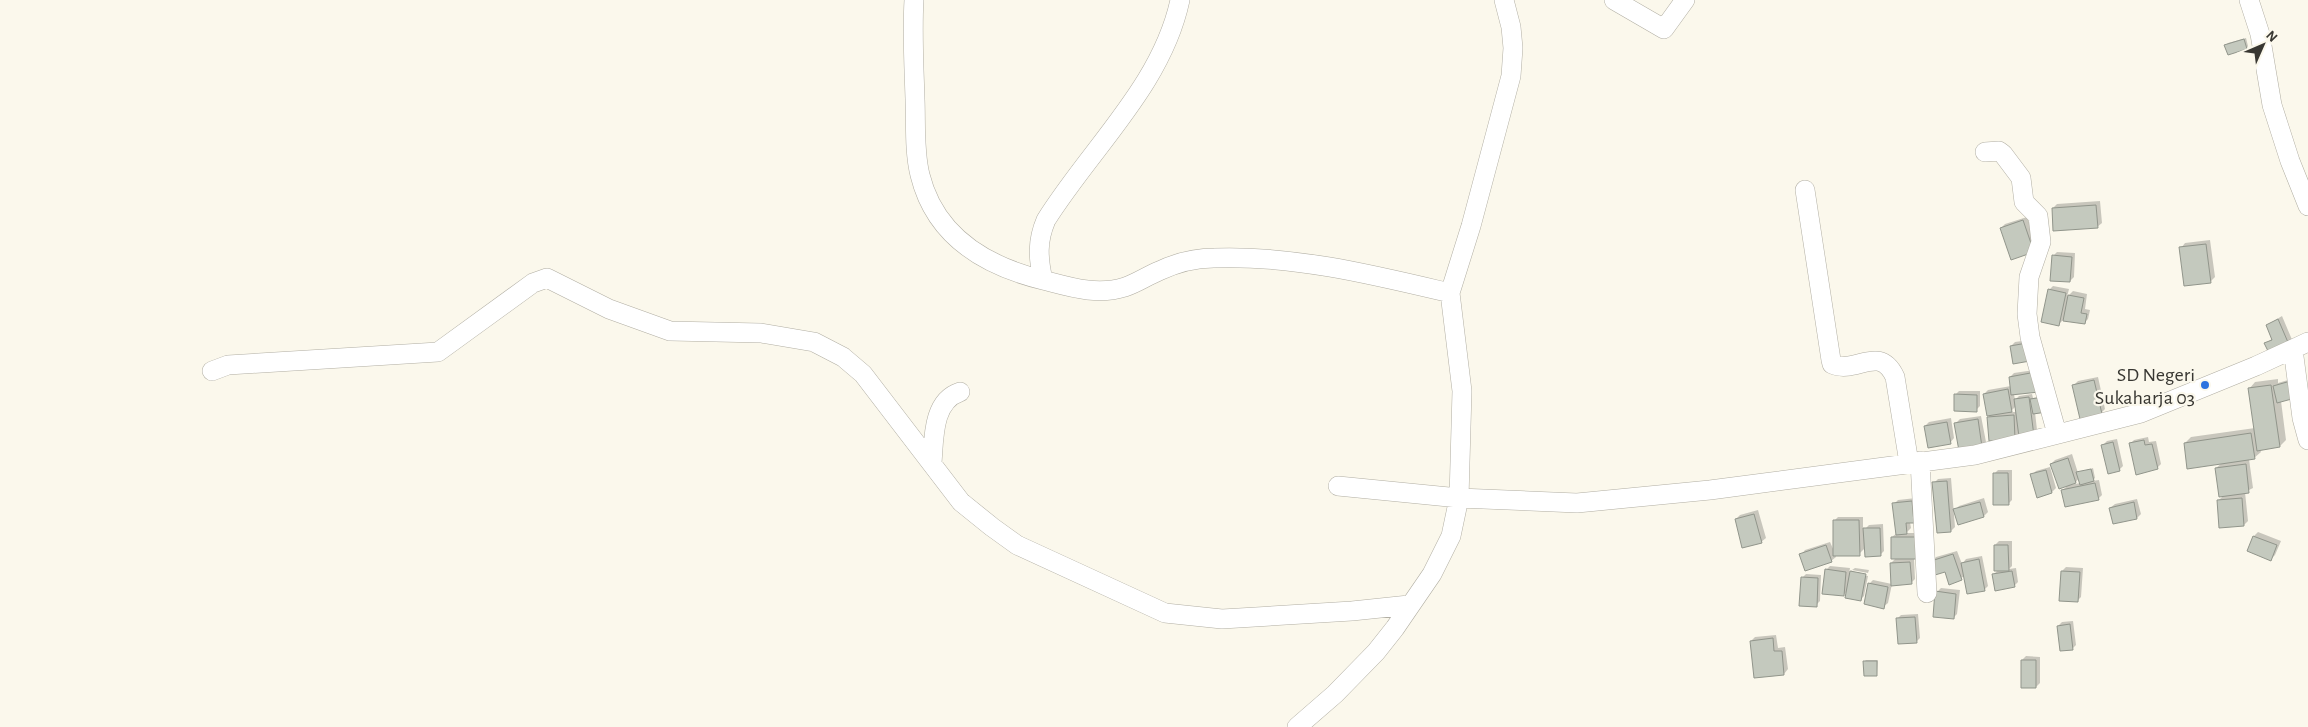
<svg xmlns="http://www.w3.org/2000/svg" width="2308" height="727" font-family="'Alegreya Sans',sans-serif">
<style>
.shadow{fill:#0003;fill-rule:evenodd}
.building{fill:#c4c9be;stroke:#91958b}
.lines{fill:none;stroke-linecap:round;stroke-linejoin:round}
.minor-casing{stroke:#b1aea3;stroke-width:20}
.minor{stroke:#fff;stroke-width:19}
.poi-dot{fill:#2b73df;stroke:#fbf8ec;stroke-width:2}
.labels{text-anchor:middle;stroke-width:4.5;stroke-linejoin:round;paint-order:stroke}
.poi-label{font-size:20px;fill:#383732;stroke:#fbf8ec;text-anchor:end}
</style>
<rect width="100%" height="100%" fill="#fbf8ec"/>
<path class="shadow" d="M2246,38l2,8 -1,2 -19,5 -2,-8 2,-2z
M2100,201l2,22 -5,4 -44,-19 4,-4z
M2027,217l11,30 -37,-19 4,-4z
M2210,240l5,37 -4,4 -26,4 -4,-37 4,-5z
M2057,252l18,1 -1,24 -4,4 -17,-25z
M2053,286l16,3 -2,8 6,-6 14,3 -2,15 5,1 -2,9 -4,4 -21,-3 -4,4 -10,-34z
M2282,316l11,26 -27,1 7,-5 -6,-13z
M2030,340l4,16 -23,-10 4,-4z
M2040,369l-26,25 1,6 4,-4 13,-2 1,4 13,-2 -11,16 2,18 -17,3 -5,5 -25,2 -1,-23 -5,-23 4,-4 23,-4 -1,-9 4,-4zM2016,406l1,6h-7z
M2098,377l7,32 -4,4 -27,-28 4,-4z
M2298,377l-17,24 5,39 -6,6 -20,3 1,3 -7,6 -5,1 4,29 -8,4 3,29 -4,4 -26,-24 6,-6 -8,-27 6,-5 -37,-20 6,-6 64,-9 -6,-39 6,-7 23,-3v4z
M1959,391h21v15l-4,4 -21,-15z
M1981,416l5,26 -4,4 -26,-23 4,-4z
M1951,418l3,20 -4,5 -25,-17 4,-4z
M2148,437l1,5 7,-1 5,23 -4,4 -27,-24 4,-4z
M2117,439l6,27 -4,4 -16,-25 4,-4z
M2072,454l6,19 15,-5 2,10 -3,3 7,-1 3,15 -4,4 -35,-9 5,-5 13,-2 -2,-5 -3,4 -16,5 -9,-23 4,-4z
M2050,467l6,21 -4,4 -14,4 -6,-21 4,-4z
M1998,470h14v30l-4,4 -14,-30z
M1951,478l4,49 -4,4 -17,-48 4,-4z
M1916,498l2,19 -8,5 1,6 -5,5h16l-8,25 1,21 -4,4 -19,1 -4,19 -5,4 -14,-23 4,-4 19,4 -1,-21 5,-5 -4,-21 5,-4 -3,-29 4,-4z
M1984,498l4,14 -4,4 -25,7 -4,-13 4,-4z
M2137,499l4,15 -4,4 -23,5 -4,-15 5,-4z
M1758,510l8,28 -5,4 -25,-23 4,-4z
M1838,517h25v14l6,-6 14,-1 1,27 -4,4 -15,-7 -6,6h-24l1,3 -5,4 -30,-6 4,-5 25,-8 4,9v-30z
M2258,532l23,9 -6,14 -4,4 -22,-9 5,-14z
M1999,541h13v25l-3,3 7,-1 2,14 -4,4 -21,-11 5,-5 -3,-25z
M1957,551l5,13 4,-5 16,-3 6,30 -4,4 -19,-14 -15,7 -5,-13 -13,-8 4,-5z
M1830,566l20,2 -1,6 3,-4v3l16,3 -4,20 -4,4 -12,-9 -5,4 -17,-25z
M2066,567l17,1 -2,29 -4,4 -15,-30z
M1855,568l14,2 -1,3 -16,-3z
M1806,574l15,1 -1,26 -4,4 -14,-27z
M1941,588l19,2 -3,24 -4,4 -16,-26z
M1918,614l2,24 -4,4 -19,-23 4,-4z
M2073,621l3,24 -4,4 -14,-23 4,-4z
M1776,635l2,13 7,-1 3,22 -4,5 -33,-33 4,-4z
M2026,656l14,1v26l-4,4 -14,-27z
M1866,660h12l-1,14 -12,-13z"/>
<path class="building" d="M2244,39l3,10 -19,6 -4,-10z
M2096,205l2,23 -45,3 -1,-23z
M2023,220l11,32 -23,8 -11,-32z
M2206,244l5,39 -27,3 -5,-39z
M2052,255l20,2 -2,25 -20,-1z
M2048,289l18,4 -7,33 -18,-4z
M2068,295l16,3 -3,15 6,1 -2,10 -22,-3z
M2278,319l12,28 -21,6 -5,-10 8,-3 -6,-15z
M2027,343l3,18 -17,3 -3,-18z
M2036,372l3,20 -28,3 -2,-18z
M2094,380l8,34 -22,5 -8,-34z
M2294,380l5,17 -22,6 -4,-17z
M2271,385l9,62 -23,4 -9,-63z
M2008,389l4,23 -25,4 -4,-22z
M1954,394l23,1v17l-23,-1z
M2029,397l5,39 -15,1 -5,-38z
M2044,397l3,15 -14,2 -3,-15z
M2014,415l1,24 -26,2 -2,-24z
M1978,419l4,28 -23,4 -5,-28z
M1947,422l4,22 -23,4 -4,-22z
M2251,433l4,26 -68,10 -3,-26z
M2144,440l1,5 7,-1 6,25 -22,6 -7,-32z
M2113,442l7,29 -12,3 -7,-29z
M2068,458l8,25 -17,6 -9,-25z
M2246,464l3,29 -30,4 -4,-29z
M2091,469l3,12 -14,4 -4,-13z
M2046,470l6,23 -15,5 -7,-24z
M1993,473h15l1,32h-16z
M1947,481l4,51 -14,1 -5,-51z
M2095,483l4,17 -34,7 -4,-17z
M2242,498l2,28 -25,2 -2,-28z
M1912,501l2,22h-8l1,11 -11,1 -4,-32z
M1980,502l4,15 -26,8 -5,-16z
M2134,502l3,17 -24,5 -4,-16z
M1754,514l8,29 -20,5 -7,-29z
M1833,520h26l1,36h-27z
M1863,528h17l1,28 -16,1z
M2253,536l24,9 -6,16 -24,-10z
M1891,537h27v22h-27z
M1826,545l6,17 -27,9 -6,-17z
M1994,545h14l1,26h-15z
M1953,554l9,26 -13,5 -4,-13 -10,3 -4,-14z
M1979,559l6,32 -18,3 -6,-31z
M1910,562l2,22 -21,2 -1,-23z
M1825,569l21,3 -2,24 -22,-2z
M1850,571l16,3 -5,27 -16,-3z
M2012,571l3,16 -20,4 -3,-17z
M2061,571l19,1 -2,30 -19,-1z
M1801,577l17,1 -1,29 -18,-1z
M1868,583l20,4 -4,22 -20,-5z
M1935,591l21,3 -2,25 -21,-2z
M1915,617l2,26 -19,1 -2,-26z
M2070,624l3,26 -13,1 -3,-25z
M1773,638l1,13h8l2,24 -30,3 -4,-37z
M2021,660h15v28h-15z
M1863,661h14v15h-13z"/>
<g class="lines">
<g class="minor-casing">
<path id="minor" d="M914,0c-2,33 0,66 1,99 1,25 -1,52 5,76 15,61 65,91 123,105
M1180,0c-18,85 -89,148 -134,220 -9,21 -8,38 -3,60 27,7 54,16 82,7 12,-4 22,-11 34,-16 17,-8 36,-13 55,-13 79,-3 160,17 236,35l12,98 -3,107 -8,38 -19,38 -37,54 -19,24 -41,42 -38,33
M1614,0l50,29 21,-29
M2249,0l11,34 12,71 18,56 18,45
M1985,152l14,-1 4,3 18,24 3,24 14,14 3,26 -12,35 -2,37 3,23 27,97
M1805,190l26,170 1,4c24,11 47,-21 63,13l14,86
M1450,293l21,-67 40,-150 2,-28 -2,-21 -7,-27
M2293,349l9,69 6,22
M212,371l16,-6 210,-13 95,-69 14,-5 62,31 61,22 91,2 53,9 29,15 20,17 98,128 31,25 25,18 148,68 57,6 130,-8 57,-6
M1920,461l7,132
M932,463c2,-23 0,-62 28,-71
M1338,486l121,12 118,5 133,-13 265,-35 166,-42 115,-47 52,-24"/>
</g>
<use href="#minor" class="minor"/>
</g>
<circle class="poi-dot" cx="2205" cy="385" r="5"/>
<g class="labels">
<g class="poi-label">
<text x="2195" y="381">SD Negeri<tspan x="2195" dy="23">Sukaharja 03</tspan></text>
</g>
</g>
<g transform="translate(2263 45) rotate(45)" stroke="#fbf8ec" stroke-width="4" paint-order="stroke">
<path d="M0-4L9 19L0 12L-9 19Z" fill="#383732"/>
<text y="-8" font-size="14" font-weight="bold" text-anchor="middle" fill="#383732">N</text>
</g>
</svg>
